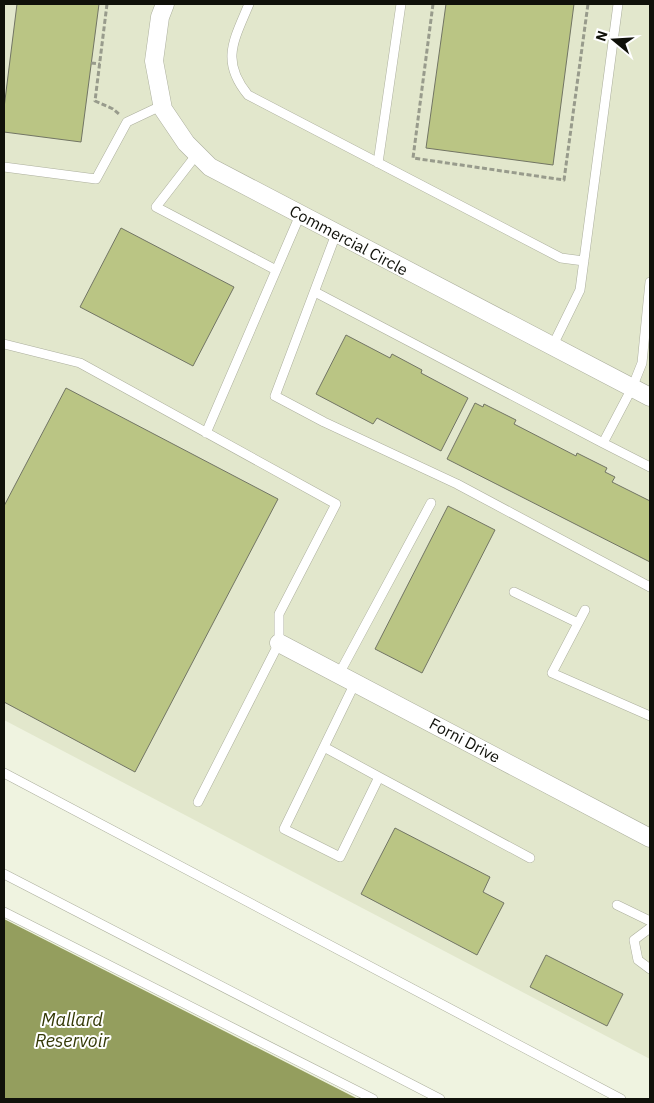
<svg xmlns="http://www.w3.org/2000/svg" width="654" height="1103" font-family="'IBM Plex Sans',sans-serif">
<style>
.built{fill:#e2e7cc}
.water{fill:#949e5e}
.building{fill:#bac584;stroke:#727564}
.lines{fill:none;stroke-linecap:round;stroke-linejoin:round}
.lane-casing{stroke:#acaf9d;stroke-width:10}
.street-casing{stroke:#acaf9d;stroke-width:19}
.path{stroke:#989b8c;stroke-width:3;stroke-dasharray:5 2.5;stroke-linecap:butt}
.lane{stroke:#fff;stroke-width:9}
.street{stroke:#fff;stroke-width:18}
.labels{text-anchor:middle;stroke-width:4;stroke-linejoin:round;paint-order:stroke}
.street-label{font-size:16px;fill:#10110a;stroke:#fff}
.water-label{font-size:18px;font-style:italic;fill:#343906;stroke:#fff}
</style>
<rect width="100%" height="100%" fill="#eff3e0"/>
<path class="built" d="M4,4h646v1055l-646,-339z"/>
<path class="water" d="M4,919l354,180h-354z"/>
<path class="building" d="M17,4h82l-18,138 -77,-10v-24z
M446,4h128l-21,161 -127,-17z
M121,228l113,59 -41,79 -113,-59z
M346,335l44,23 2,-4 30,16 -1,3 47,25 -27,53 -64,-33 -4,6 -57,-30z
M66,388l212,111 -143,273 -131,-70v-196z
M475,403l8,4 1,-3 32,16 -2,4 62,32 1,-3 30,15 -2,4 10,5 -3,5 38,19v61l-203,-103z
M448,506l47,24 -73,143 -47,-24z
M395,828l95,49 -7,15 21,11 -27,52 -116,-61z
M546,955l77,39 -16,32 -77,-39z"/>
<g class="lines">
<g class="lane-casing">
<path id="lane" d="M249,4c-15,36 -29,57 -1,91l313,163 23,3
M197,154l-41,53 120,63
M378,163l23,-159
M4,167l92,12 31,-57 36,-17
M336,234l-61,162 49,26 133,62 193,103
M650,282l-8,81 -10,25 -29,55 47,24
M315,292l288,151
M4,344l76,19 256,141 -57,110v29l-81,159
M552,347l28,-57 38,-286
M206,433l94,-218
M514,592l64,31
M585,610l-33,63 98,43
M339,674l92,-171
M324,747l55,30 -39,80 -56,-28 71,-146
M4,773l617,326
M379,777l151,81
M4,874l436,225
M617,905l33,16
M4,912l369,187
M650,928l-16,12 4,20 12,9"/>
</g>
<g class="street-casing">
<path id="street" d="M165,4l-5,13 -6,44 9,48 23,34 24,24 440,230
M279,643l371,195"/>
</g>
<path class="path" d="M107,4l-12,97 18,8 6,5
M433,4l-20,154 151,22 24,-176
M91,63l9,1"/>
<use href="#lane" class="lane"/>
<use href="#street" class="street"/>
</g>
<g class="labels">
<g class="street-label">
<text transform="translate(349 240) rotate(28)" y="6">Commercial Circle</text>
<text transform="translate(465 740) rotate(28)" y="6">Forni Drive</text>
</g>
<g class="water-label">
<text x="72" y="1026">Mallard<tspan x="72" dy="21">Reservoir</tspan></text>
</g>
</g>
<rect width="654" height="1103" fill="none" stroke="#10110a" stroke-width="10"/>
<g transform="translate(614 40) rotate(288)" stroke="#ffffff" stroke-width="4" paint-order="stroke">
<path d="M0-4L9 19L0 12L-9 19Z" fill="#10110a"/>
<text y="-8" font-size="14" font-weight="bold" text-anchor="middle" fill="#10110a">N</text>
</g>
</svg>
